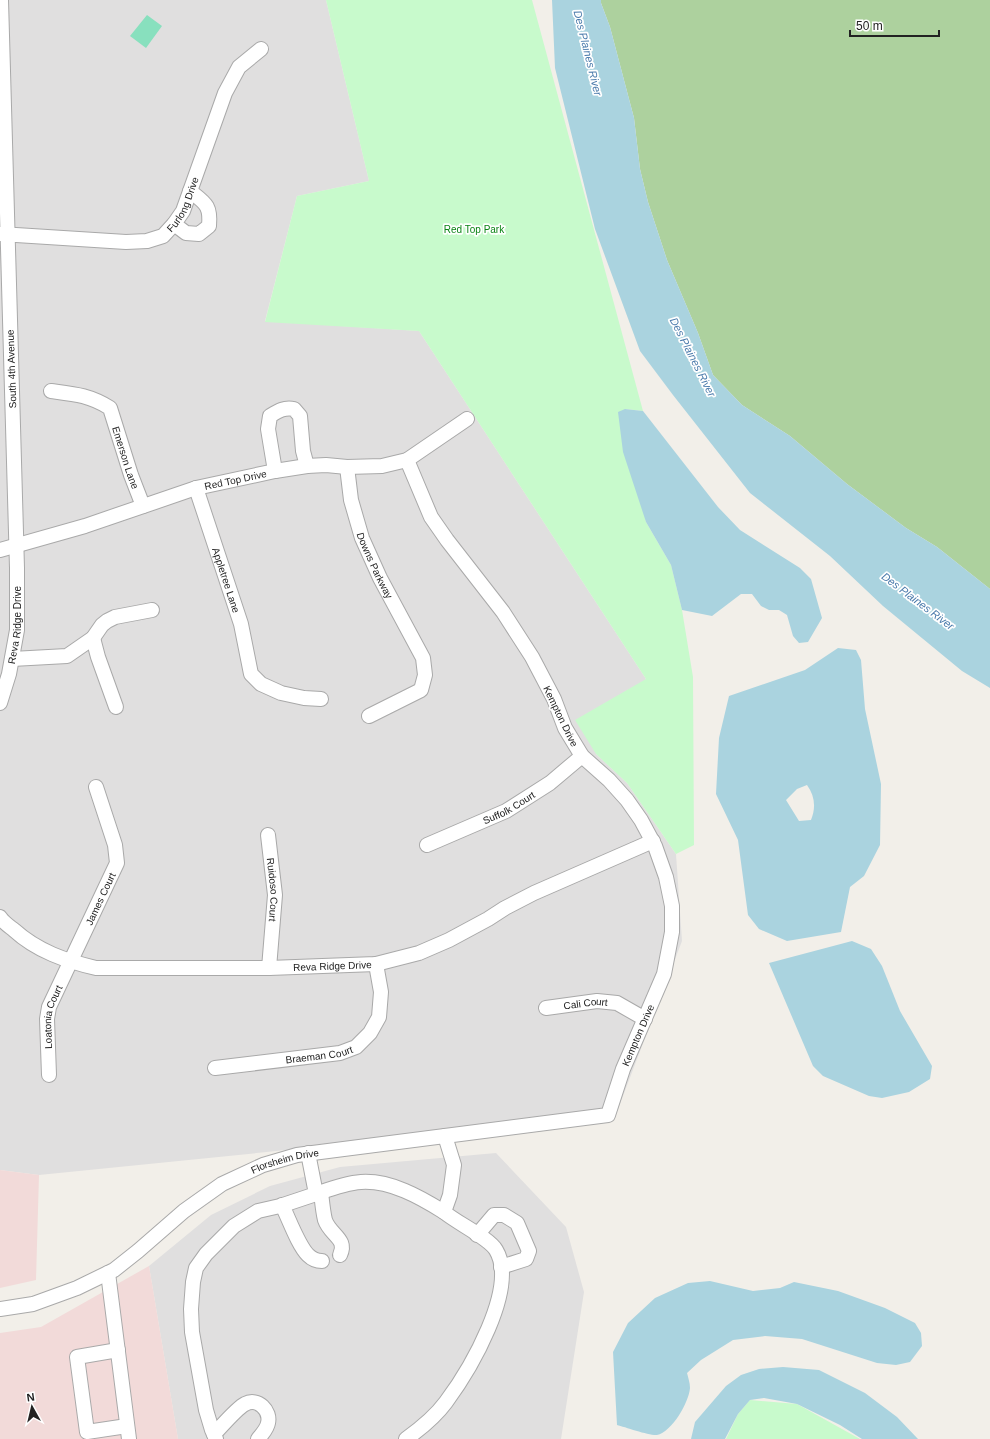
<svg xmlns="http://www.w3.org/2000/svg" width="990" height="1439" font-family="Helvetica,sans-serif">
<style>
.residential{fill:#e0dfdf}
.commercial{fill:#f2dad9}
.forest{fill:#add19e}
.park{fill:#c8facc}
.pitch{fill:#88e0be}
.water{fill:#aad3df;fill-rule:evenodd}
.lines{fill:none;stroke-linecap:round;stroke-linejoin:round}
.minor-casing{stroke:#a9a9a9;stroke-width:16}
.minor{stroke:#fff;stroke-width:14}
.labels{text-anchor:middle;stroke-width:3.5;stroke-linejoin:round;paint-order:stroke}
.street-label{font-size:10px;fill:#222;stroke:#fff}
.park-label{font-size:10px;fill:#0c8416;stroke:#fff}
.water-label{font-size:11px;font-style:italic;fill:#4a7aab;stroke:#fff}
</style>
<rect width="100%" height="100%" fill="#f2efe9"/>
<path class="residential" d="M0,0h326l43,181 -72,15 -32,125 154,10 227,348 -50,75 31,29 49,71 6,87 -67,176 -576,58 -39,-5z
M496,1153l70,74 18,65 -23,147h-383l-29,-173 62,-51 59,-29 70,-19z"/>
<path class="commercial" d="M0,1170l39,5 -3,105 -36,8z
M149,1266l29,173h-178v-106l41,-6z"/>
<path class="forest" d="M601,0h389v589l-53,-42 -31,-19 -59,-44 -57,-48 -48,-31 -29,-30 -15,-42 -31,-73 -19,-58 -8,-33 -6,-51 -24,-91 -9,-24z"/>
<path class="park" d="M326,0h206l111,411 -18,-2 21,113 25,43 11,45 11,67 1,168 -18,9 -49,-71 -31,-29 -21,-34 71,-41 -227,-348 -154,-9 32,-126 72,-15z
M750,1400l47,4 63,35h-134l12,-25z"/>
<path class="pitch" d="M147,15l15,11 -16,22 -16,-12z"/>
<path class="water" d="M552,0h49v3l9,24 24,91 6,51 8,33 19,58 31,73 15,42 29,30 48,31 57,48 59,44 31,19 53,42v99l-28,-17 -79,-65 -53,-50 -80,-63 -77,-98 -33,-44 -45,-122 -40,-161z
M625,409l18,2 75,96 22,23 60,38 11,11 11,39 -14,24 -9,1 -6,-7 -6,-21 -8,-5h-10l-8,-4 -9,-12h-11l-29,22 -30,-6 -11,-45 -25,-43 -23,-70 -5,-40z
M838,648l18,2 5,10 4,49 16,75 -1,61 -16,31 -14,11 -9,45 -54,9 -28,-12 -11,-14 -10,-75 -22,-46 3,-56 10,-42 76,-26zM807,785c8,11 9,23 4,35l-12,1 -13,-21 11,-11z
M852,941l19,8 11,17 18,45 32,55 -2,13 -21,13 -27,6 -13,-2 -46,-20 -10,-10 -44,-103z
M710,1281l43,10 27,-3 14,-6 44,9 47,17 30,15 6,10 1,13 -12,16 -14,3 -19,-2 -75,-24 -37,-3 -32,4 -32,20 -14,13c1,4 3,10 3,15 -1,14 -18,44 -33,47 -7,1 -32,-8 -40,-10l-4,-73 15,-29 27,-25 33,-15z
M783,1367l36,3 46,23 32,24 21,22h-56l-22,-14 -43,-21 -33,-6 -14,2 -12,14 -13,25h-34l4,-17 31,-36 15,-11 18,-6z"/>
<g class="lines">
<g class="minor-casing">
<g id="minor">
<path d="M174,224l12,9 13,1 10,-8c2,-21 -4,-23 -19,-35"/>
<path id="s1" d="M0,234l126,8 21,-1 16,-5 11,-12 9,-13 42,-118 14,-26 22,-18"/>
<path id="s2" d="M51,391c23,3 38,4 59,17l21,67 12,31"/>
<path id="s3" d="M347,467l4,33 11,38 18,40 43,80 2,17 -4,15 -52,26"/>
<path d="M275,471l-7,-42 2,-13c8,-5 14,-9 24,-7l6,7 3,35 4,15"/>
<path id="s4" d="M196,488l45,136 10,50 10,10 20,9 23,5 17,1"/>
<path id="s5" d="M0,550l85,-24 111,-38 79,-17 32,-5 19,-1 21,2 35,-1 25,-6 60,-41"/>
<path d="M93,638l5,19 18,50"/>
<path d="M12,659l55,-3 26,-18 9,-13 5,-4 8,-4 37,-7"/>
<path id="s6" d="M0,703l9,-29 8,-44v-62l-16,-568"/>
<path id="s7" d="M268,835l7,60 -6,73"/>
<path id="s8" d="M427,845l79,-34 44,-28 32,-27"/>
<path id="s9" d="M0,917c3,5 9,9 14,13 23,21 52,31 82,38h173l107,-4 43,-11 30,-13 39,-21 17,-11 29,-15 119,-52"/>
<path id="s10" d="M546,1008l51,-7 20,2 28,16"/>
<path id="s11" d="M215,1068l125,-15 16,-6 14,-14 9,-16 2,-25 -5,-28"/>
<path id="s12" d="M49,1075l-2,-56 2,-12 68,-144 -2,-18 -19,-58"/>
<path d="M321,1192c1,9 2,20 4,28 5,15 23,19 15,35"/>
<path d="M316,1194c14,-5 29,-11 45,-12 29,-2 59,15 83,30"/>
<path d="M282,1205c7,14 16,40 26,50 4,4 9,6 14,6"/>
<path d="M477,1235l17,-20h10l13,8 12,28 -3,8 -25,8"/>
<path d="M108,1273l21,166"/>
<path id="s13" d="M0,1309l33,-5 44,-16 37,-18 24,-19 46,-40 38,-27 41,-19 34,-10 311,-40 15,-46 41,-95 8,-42v-26l-6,-29 -11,-31 -14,-26 -14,-20 -18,-20 -27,-24 -17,-28 -11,-29 -22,-42 -29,-45 -56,-72 -16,-23 -24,-57"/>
<path d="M118,1350l-41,7 10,75 40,-6"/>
<path d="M214,1434c7,-7 23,-26 31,-30 13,-7 26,7 23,19 -1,6 -6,11 -10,16"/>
<path d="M216,1439l-4,-9 -6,-20 -14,-78 -1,-23 2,-27 3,-14 10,-14 28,-28 24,-15 22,-5 36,-12 -8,-41"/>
<path d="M406,1439c14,-10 29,-22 40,-37 23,-31 73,-114 50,-152 -7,-12 -39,-27 -52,-38l6,-17 4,-30 -9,-29"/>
</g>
</g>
<use href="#minor" class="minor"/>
</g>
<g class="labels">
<g class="street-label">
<text dy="4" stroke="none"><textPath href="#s1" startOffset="202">Furlong Drive</textPath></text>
<text transform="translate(11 369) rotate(-92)" y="4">South 4th Avenue</text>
<text dy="4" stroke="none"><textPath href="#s2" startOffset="114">Emerson Lane</textPath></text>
<text dy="4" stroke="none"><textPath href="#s5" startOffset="246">Red Top Drive</textPath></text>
<text dy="4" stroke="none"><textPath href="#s3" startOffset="103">Downs Parkway</textPath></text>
<text dy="4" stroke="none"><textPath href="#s4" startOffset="97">Appletree Lane</textPath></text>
<text dy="4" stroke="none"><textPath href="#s6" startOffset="80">Reva Ridge Drive</textPath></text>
<text transform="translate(561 716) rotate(64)" y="4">Kempton Drive</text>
<text dy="4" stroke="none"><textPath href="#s8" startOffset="90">Suffolk Court</textPath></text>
<text dy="4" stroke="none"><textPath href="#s7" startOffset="55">Ruidoso Court</textPath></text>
<text dy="4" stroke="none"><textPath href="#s12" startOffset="188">James Court</textPath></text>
<text dy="4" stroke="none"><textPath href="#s9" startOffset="347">Reva Ridge Drive</textPath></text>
<text dy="4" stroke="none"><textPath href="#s10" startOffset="40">Cali Court</textPath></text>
<text dy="4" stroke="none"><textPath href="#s12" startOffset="59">Loatonia Court</textPath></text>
<text dy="4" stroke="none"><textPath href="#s13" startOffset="739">Kempton Drive</textPath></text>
<text dy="4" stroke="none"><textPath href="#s11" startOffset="105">Braeman Court</textPath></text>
<text dy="4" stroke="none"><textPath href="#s13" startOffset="327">Florsheim Drive</textPath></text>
</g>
<g class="park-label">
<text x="474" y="233">Red Top Park</text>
</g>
<g class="water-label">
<text transform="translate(588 53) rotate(76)" y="4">Des Plaines River</text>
<text transform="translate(693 357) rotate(63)" y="4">Des Plaines River</text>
<text transform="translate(918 601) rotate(37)" y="4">Des Plaines River</text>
</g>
</g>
<g transform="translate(32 1407) rotate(352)" stroke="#ffffff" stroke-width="3" paint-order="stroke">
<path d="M0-3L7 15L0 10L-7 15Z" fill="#222222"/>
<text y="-6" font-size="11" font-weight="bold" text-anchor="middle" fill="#222222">N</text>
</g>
<path d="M850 30v6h89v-6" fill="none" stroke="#222222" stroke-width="2"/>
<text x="856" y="30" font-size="12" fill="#222222" stroke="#ffffff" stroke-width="3" paint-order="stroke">50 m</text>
</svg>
